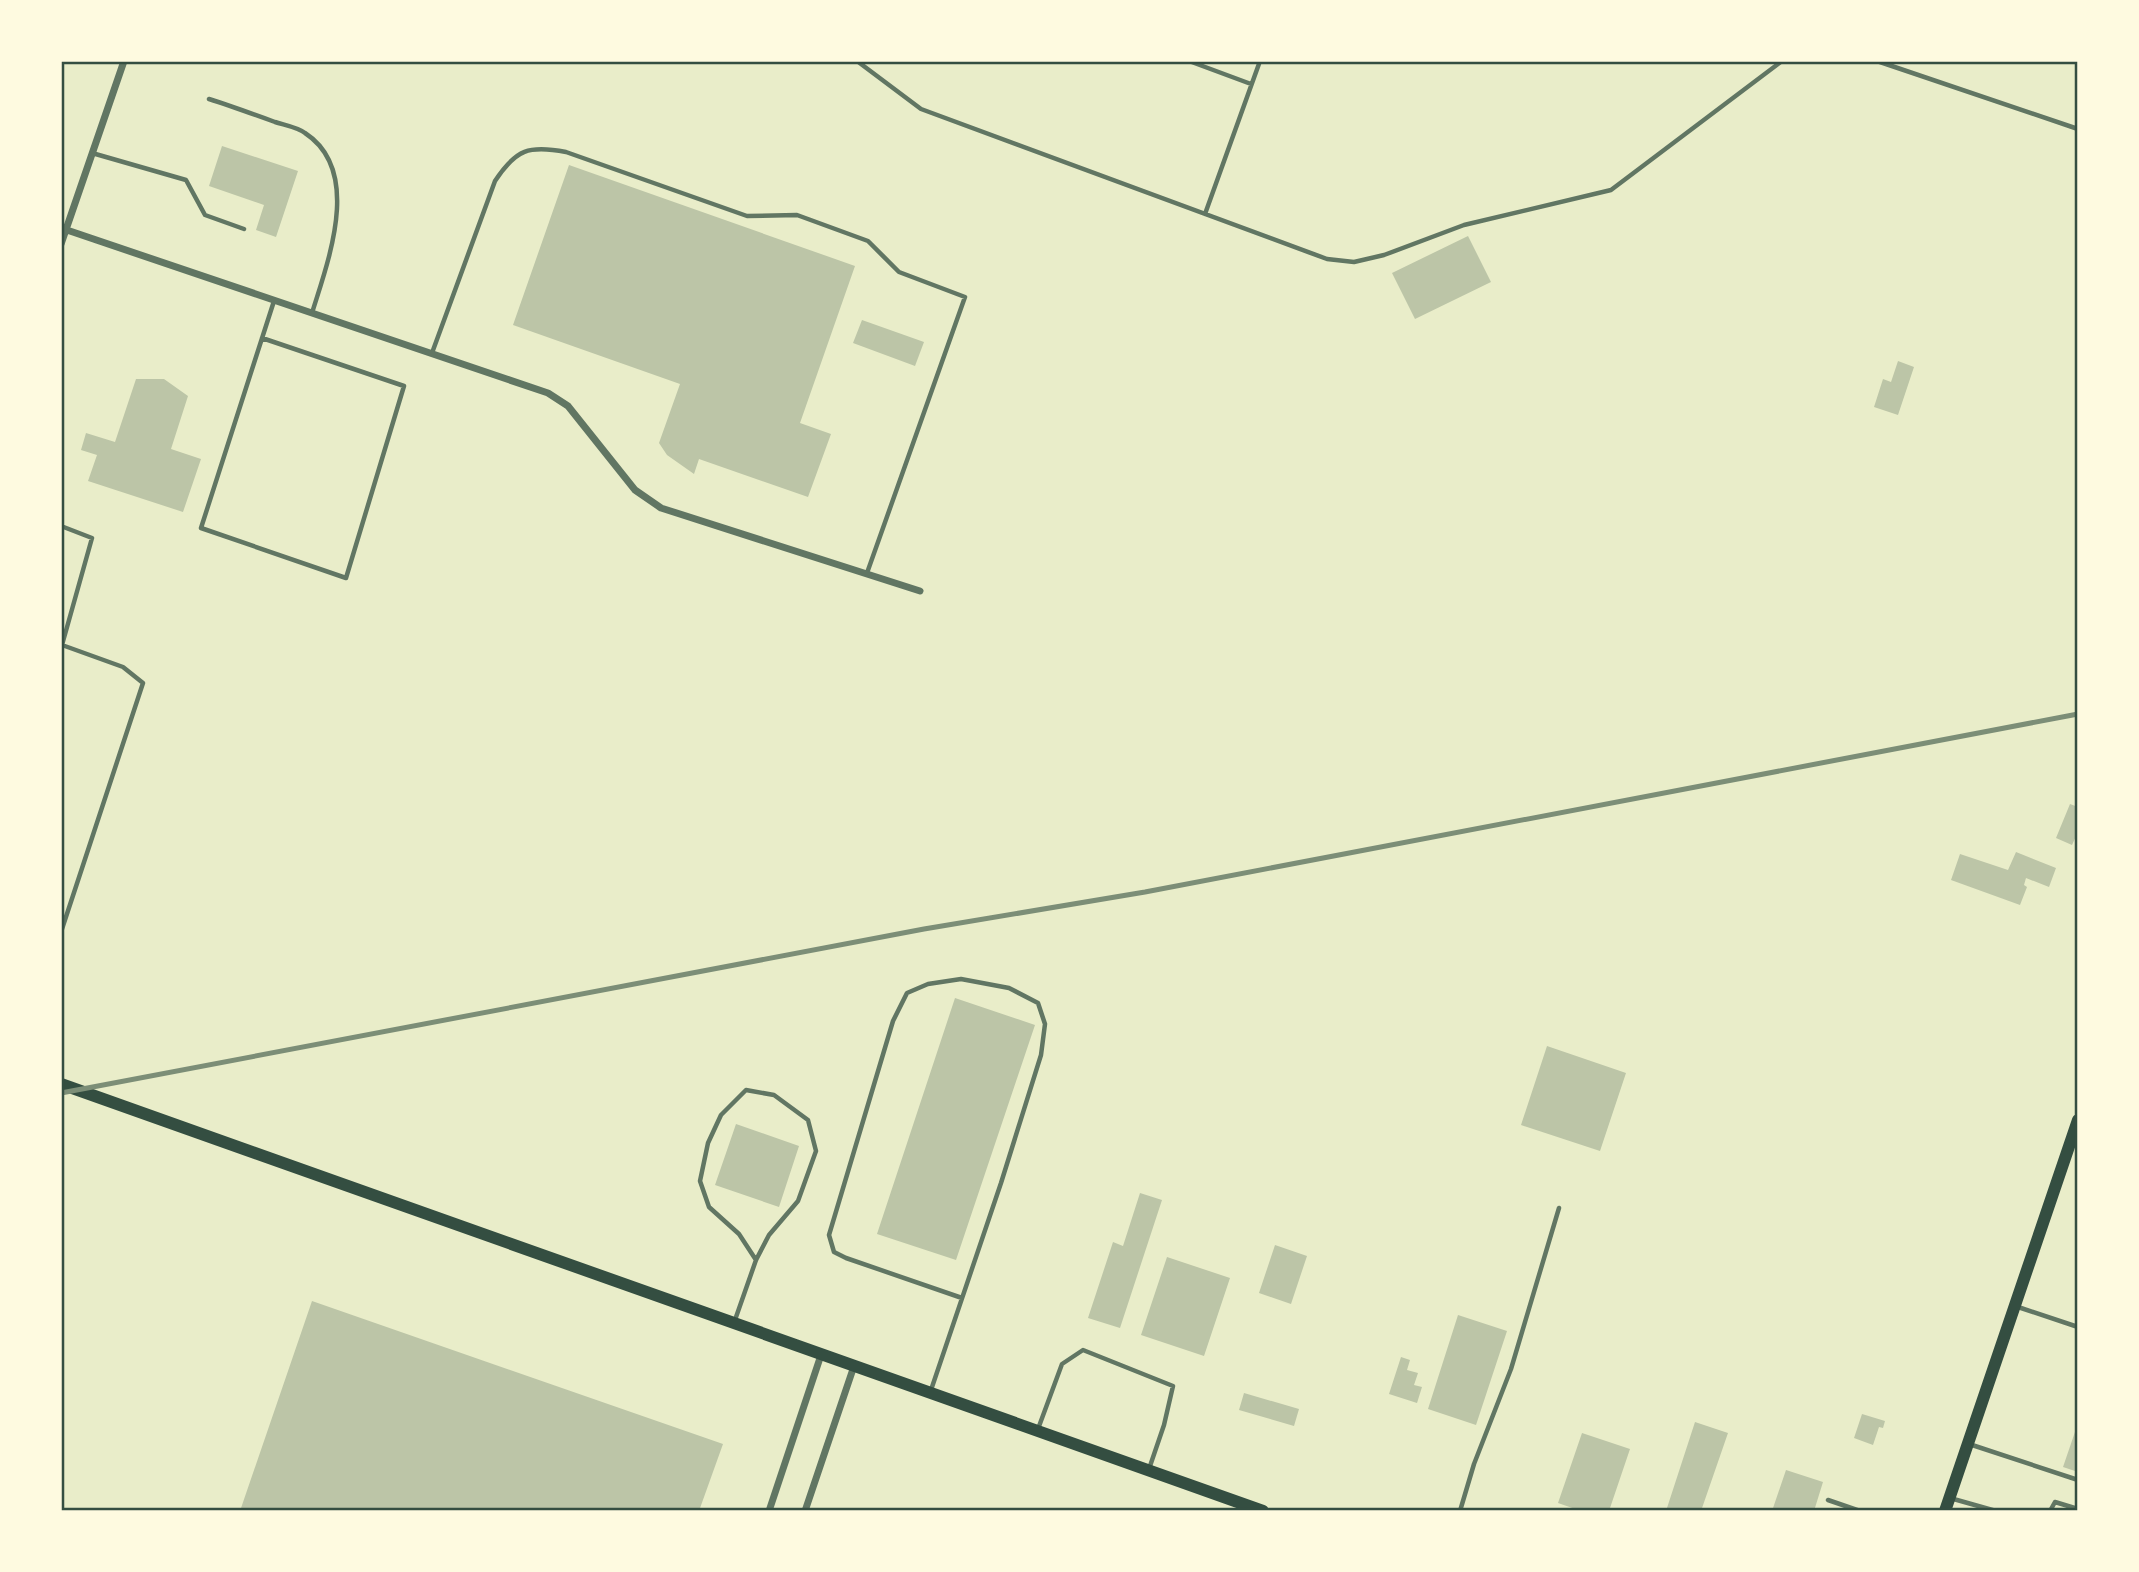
<svg xmlns="http://www.w3.org/2000/svg" width="2139" height="1572" font-family="'Public Sans',sans-serif">
<style>
.building{fill:#bcc5a7}
.lines{fill:none;stroke-linecap:round;stroke-linejoin:round}
.service{stroke:#617663;stroke-width:4.5}
.minor{stroke:#617663;stroke-width:7}
.secondary{stroke:#344e41;stroke-width:12}
.rail{stroke:#7c8e77;stroke-width:5}
.neatline{fill:none;stroke:#344e41;stroke-width:2.5}
</style>
<rect width="100%" height="100%" fill="#e9edc9"/>
<path class="building" d="M222,146l76,25 -22,66 -20,-7 8,-25 -55,-19z
M569,165l286,101 -55,157 31,11 -23,63 -109,-38 -5,15 -27,-19 -8,-12 21,-59 -167,-59z
M1468,236l23,46 -76,37 -23,-46z
M862,320l62,22 -9,24 -62,-23z
M1898,361l16,6 -16,48 -24,-8 9,-28 8,3z
M136,379h28l24,17 -17,53 30,10 -18,53 -95,-31 9,-26 -16,-5 5,-17 29,9z
M2070,804l8,3v25l-6,13 -16,-7z
M2016,852l40,16 -7,19 -23,-9 -2,7 3,2 -7,18 -69,-25 9,-26 48,16z
M955,998l80,27 -79,235 -79,-26z
M1547,1046l79,27 -26,78 -79,-26z
M736,1124l63,22 -20,61 -64,-22z
M1140,1193l22,7 -42,128 -32,-10 25,-76 10,4z
M1275,1245l32,11 -16,48 -32,-11z
M1167,1257l63,21 -26,78 -63,-21z
M312,1301l411,143 -24,67h-459z
M1458,1315l49,16 -31,94 -48,-16z
M1401,1357l9,3 -3,10 11,3 -4,12 8,2 -5,16 -28,-9z
M1244,1393l55,16 -5,17 -55,-16z
M1862,1414l23,7 -2,7 -4,-1 -6,18 -19,-7z
M1695,1422l33,11 -27,78h-35z
M2077,1426h1v46l-15,-5z
M1582,1433l48,16 -21,62h-28l-23,-8z
M1786,1470l37,12 -9,29h-42z"/>
<g class="lines">
<path class="service" d="M857,61l64,48 406,150 27,3 30,-7 80,-30 147,-35 171,-129
M1189,61l62,23
M1877,61l201,68
M209,99c22,7 44,15 66,23 9,3 22,5 30,11 58,38 23,128 7,180
M92,153l94,27 19,35 39,14
M1205,214l55,-153
M262,338l142,48 -58,192 -145,-50 73,-227
M432,353l63,-172c21,-32 34,-36 71,-29l181,64 50,-1 71,26 31,31 66,25 -98,276
M61,526l31,12 -30,107 61,22 20,16 -82,249
M2018,1307l60,20
M735,1320l21,-60 13,-25 29,-34 18,-50 -8,-31 -34,-25 -28,-5 -25,25 -13,28 -8,38 9,26 30,27 17,26
M930,1393l71,-210 40,-128 4,-31 -7,-21 -29,-15 -48,-9 -33,5 -21,9 -14,28 -64,214 5,17 12,6 116,40
M1038,1429l24,-65 21,-14 90,36 -9,39 -15,44
M1969,1444l109,36
M1950,1498l46,13
M1828,1500l32,11
M1460,1511l14,-47 37,-95 48,-161
M2050,1511l5,-9 23,7"/>
<path class="minor" d="M61,228l487,165 20,13 67,84 26,18 259,83
M61,244l63,-183
M769,1511l52,-156
M805,1511l49,-145"/>
<path class="secondary" d="M61,1084l1202,427
M1945,1511l133,-391"/>
<path class="rail" d="M61,1093l863,-164 221,-37 933,-178"/>
</g>
<rect width="2139" height="1572" fill="none" stroke="#fefae0" stroke-width="126"/>
<rect x="63" y="63" width="2013" height="1446" class="neatline"/>
</svg>
